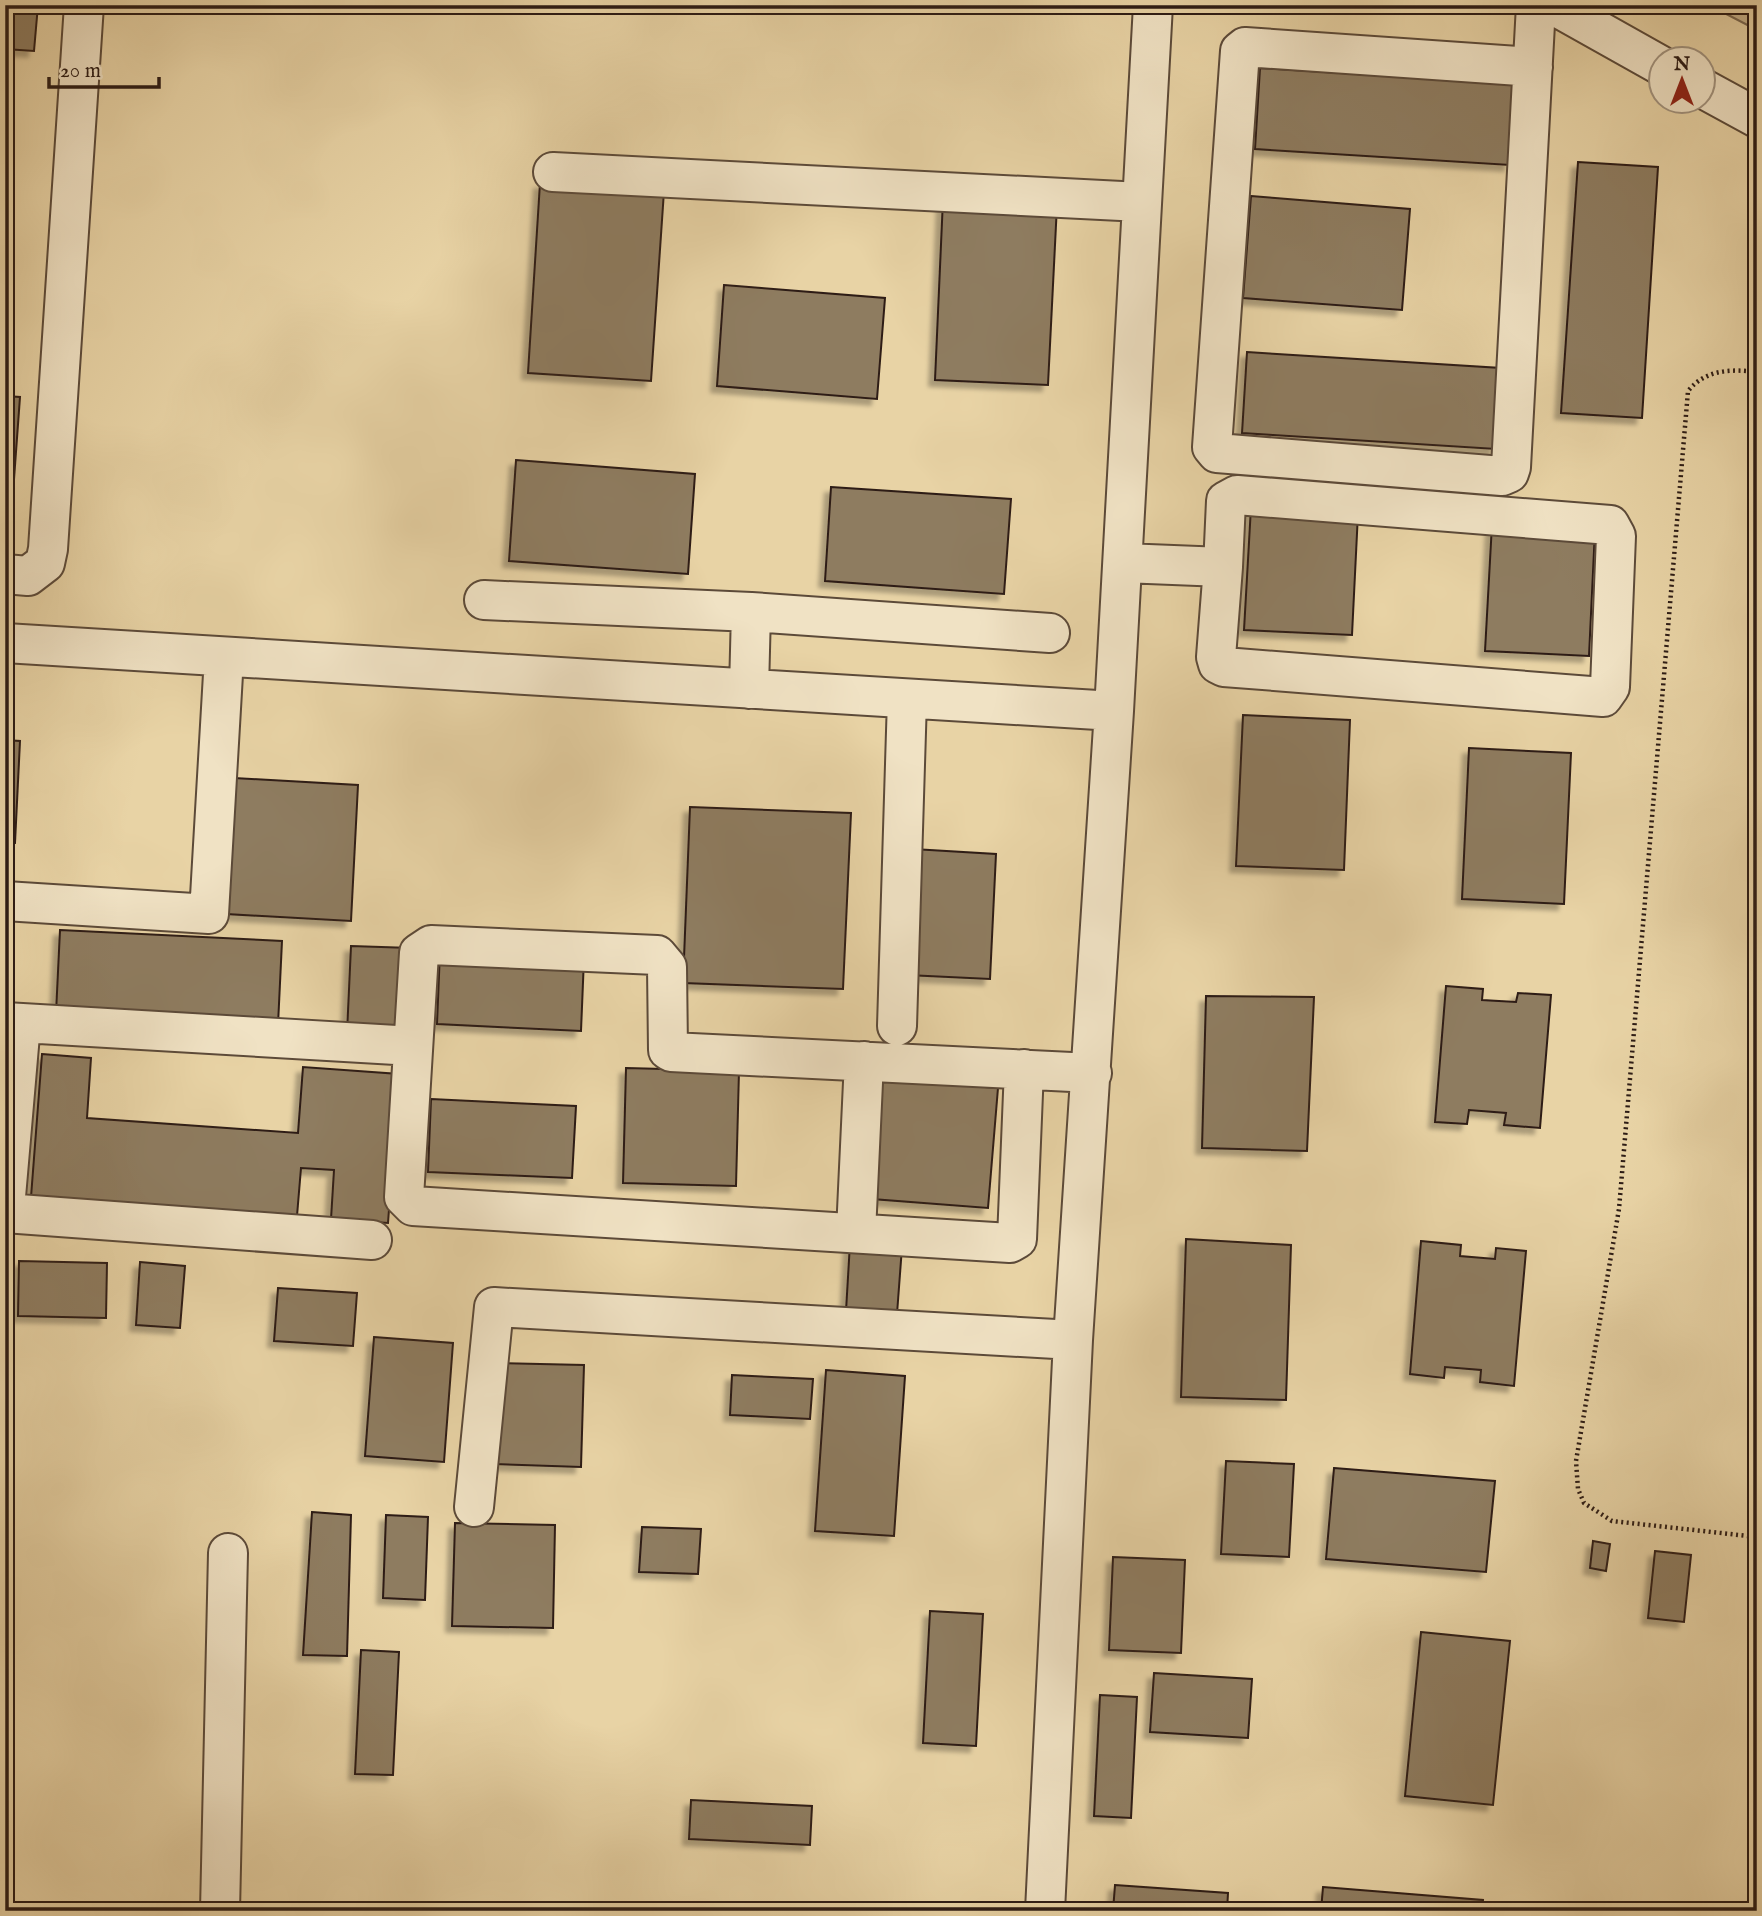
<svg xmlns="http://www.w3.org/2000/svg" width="1762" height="1916" font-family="'IM FELL English',serif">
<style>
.green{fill:#c8b48d;stroke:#7a6851;stroke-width:2}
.building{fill:#8e7b60;stroke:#2d1c15;stroke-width:2;filter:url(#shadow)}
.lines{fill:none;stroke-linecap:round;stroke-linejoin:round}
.minor-casing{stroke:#5c4a39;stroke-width:42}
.path{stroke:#2d1c15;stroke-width:4.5;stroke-dasharray:2 3.5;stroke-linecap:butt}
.minor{stroke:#f0e2c4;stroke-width:38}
</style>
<defs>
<filter id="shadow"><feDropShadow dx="-6" dy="6" stdDeviation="2" flood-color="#0004"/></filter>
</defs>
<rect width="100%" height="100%" fill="#e8d3a5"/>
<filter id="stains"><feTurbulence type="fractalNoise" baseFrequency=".00286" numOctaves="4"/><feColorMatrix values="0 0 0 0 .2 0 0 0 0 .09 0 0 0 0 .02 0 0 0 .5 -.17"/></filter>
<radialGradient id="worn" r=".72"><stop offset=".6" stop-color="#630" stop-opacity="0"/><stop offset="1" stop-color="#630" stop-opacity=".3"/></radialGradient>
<path class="green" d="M1709,5h48v25z"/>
<path class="building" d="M5,5h33l-4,46 -29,-2z
M1260,68l255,16 -5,81 -255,-16z
M5,158l4,1 -4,53z
M1578,162l80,5 -16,251 -81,-5z
M540,183l124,8 -13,190 -123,-8z
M1251,196l159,13 -8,101 -159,-12z
M943,199l114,6 -9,180 -113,-5z
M724,285l161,13 -8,101 -160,-13z
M1247,352l254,16 -5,81 -254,-16z
M5,396l15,1 -10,137h-5z
M516,460l179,14 -7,100 -179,-13z
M831,487l180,12 -7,95 -179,-13z
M1251,507l107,6 -6,122 -108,-5z
M1492,524l103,6 -6,126 -104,-5z
M1243,715l107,5 -6,150 -108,-4z
M5,740l15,1 -5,102 -10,-1z
M1469,748l102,5 -7,151 -102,-5z
M234,778l124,7 -7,136 -125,-7z
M690,807l161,6 -8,176 -160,-6z
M913,849l83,5 -6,125 -83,-4z
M60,930l222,11 -4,84 -222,-12z
M351,946l60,2 -5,89 -59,-4z
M440,951l144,7 -3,73 -144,-7z
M1446,986l37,3 -1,11 34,2 2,-9 33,2 -11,133 -36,-3 2,-12 -37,-3 -2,14 -32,-2z
M1206,996l108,1 -7,154 -105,-3z
M42,1054l49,4 -4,60 211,15 5,-66 96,7 -11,149 -57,-4 3,-49 -33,-2 -4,48 -266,-19z
M626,1068l113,3 -3,115 -113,-3z
M881,1079l117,9 -10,120 -116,-9z
M431,1099l145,7 -4,72 -144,-6z
M1186,1239l105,6 -5,155 -105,-3z
M1421,1241l40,4 -1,11 35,3 1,-11 30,3 -12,135 -34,-4 1,-12 -36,-3 -1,11 -34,-4z
M850,1243l52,4 -5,67 -51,-3z
M19,1261l88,2 -1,55 -88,-2z
M140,1262l45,4 -5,62 -44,-3z
M278,1288l79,5 -4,53 -79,-5z
M374,1337l79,6 -9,119 -79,-6z
M498,1363l86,2 -3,102 -87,-3z
M826,1370l79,6 -11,160 -79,-5z
M732,1375l81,4 -3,40 -80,-4z
M1226,1461l68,3 -5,93 -68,-3z
M1334,1468l161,13 -9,91 -160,-13z
M312,1512l39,3 -4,141 -44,-1z
M386,1515l42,2 -3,83 -42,-2z
M455,1523l100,2 -2,103 -101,-2z
M642,1527l59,2 -3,45 -59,-2z
M1593,1541l17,3 -4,27 -16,-3z
M1655,1551l36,4 -7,67 -36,-4z
M1113,1557l72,3 -4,93 -72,-3z
M930,1611l53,3 -7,132 -53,-3z
M1421,1632l89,9 -17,164 -88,-9z
M361,1650l38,2 -6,123 -38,-1z
M1154,1673l98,6 -4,59 -98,-6z
M1100,1695l37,2 -6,121 -37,-2z
M691,1800l121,6 -2,39 -121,-6z
M1115,1885l113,8 -1,18h-114z
M1323,1887l160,13 -1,11h-161z"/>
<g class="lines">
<g class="minor-casing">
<path id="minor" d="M1553,5l107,60
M1533,67l-288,-20 -5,4 -28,396 5,6 285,23 7,-3 2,-6 25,-462
M1702,88l55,30
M553,172l588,30
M1123,563l100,4 3,-66 11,-6 373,30 6,11 -6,151 -7,10 -379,-30 -6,-3 -2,-7 7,-90
M5,574l23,2 17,-13 3,-14 36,-544
M484,600l267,12 299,21
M5,643l1109,68
M749,689l2,-77
M5,901l204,13 15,-257
M5,1022l391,23
M897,1026l10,-327
M1024,1069l-7,170 -7,4 -597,-37 -9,-9 15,-244 12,-8 226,10 10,12 1,83 3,2 421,21
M5,1208l16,-185
M5,1213l367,27
M856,1232l8,-171
M474,1507l20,-200 579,33
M220,1911l8,-358
M1045,1911l28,-571 41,-629 39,-706"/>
</g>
<path class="path" d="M1757,372c-26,-3 -51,-3 -69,19l-69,818 -43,252 2,28 6,14 28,18 145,16"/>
<use href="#minor" class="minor"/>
</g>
<rect width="1762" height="1916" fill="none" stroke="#e8d3a5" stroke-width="28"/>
<rect x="7" y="7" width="1748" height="1902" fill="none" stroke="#2d1c15" stroke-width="3.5"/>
<rect x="14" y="14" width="1734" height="1888" fill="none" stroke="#2d1c15" stroke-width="2"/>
<g transform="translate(1682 80)"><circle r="33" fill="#f0e2c4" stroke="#a2937e" stroke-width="2"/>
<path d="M0-5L12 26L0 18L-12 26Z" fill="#8f2418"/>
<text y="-10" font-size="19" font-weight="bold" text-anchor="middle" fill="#2d1c15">N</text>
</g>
<path d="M49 77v10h110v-10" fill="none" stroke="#2d1c15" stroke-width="3.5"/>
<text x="60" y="77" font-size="21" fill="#2d1c15" stroke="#f0e2c4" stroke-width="5" paint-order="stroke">20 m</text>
<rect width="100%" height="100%" filter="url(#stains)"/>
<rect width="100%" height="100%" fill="url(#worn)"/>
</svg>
